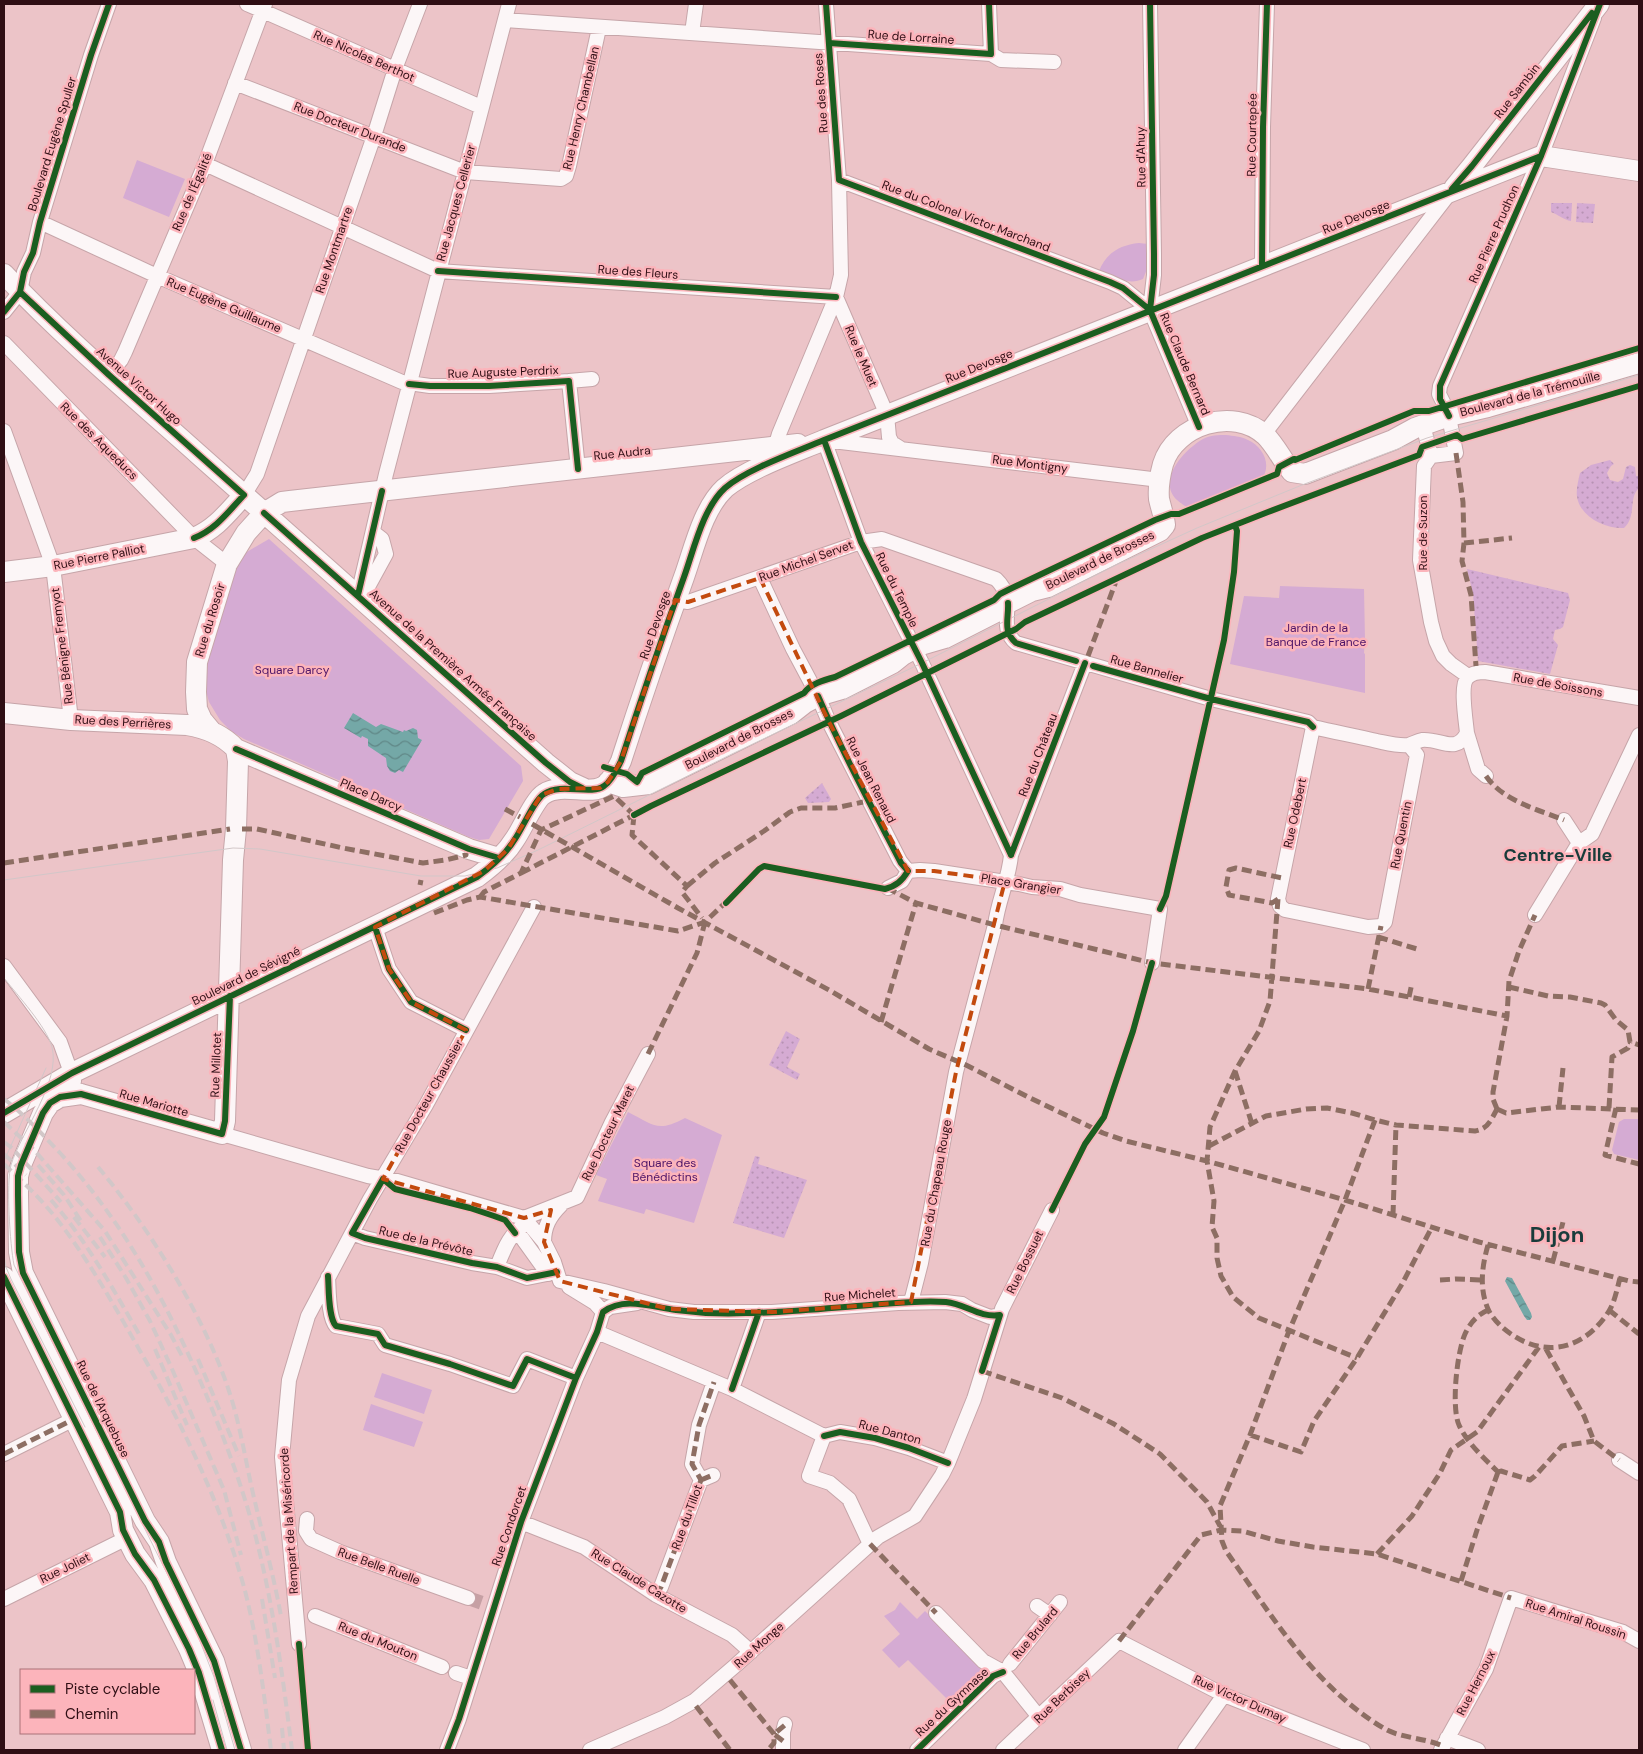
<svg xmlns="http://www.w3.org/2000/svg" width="1643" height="1754" font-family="'DM Sans',sans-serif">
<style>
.grass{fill:url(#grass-dots)}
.park{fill:#d5abd3}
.water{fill:url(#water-waves)}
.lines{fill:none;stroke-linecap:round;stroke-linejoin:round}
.street-tunnel{stroke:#c6a0a4;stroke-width:14;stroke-dasharray:14 7;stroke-linecap:butt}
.street-casing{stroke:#c6a5a9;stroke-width:16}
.secondary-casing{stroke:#c6a5a9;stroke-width:22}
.street{stroke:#fcf6f7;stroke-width:14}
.secondary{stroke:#fcf6f7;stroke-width:20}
.tram{stroke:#d2c7c8;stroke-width:1}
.rail{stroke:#d2c7c8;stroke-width:4;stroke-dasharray:10 5;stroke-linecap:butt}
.quiet{stroke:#8d6e63;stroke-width:5;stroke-dasharray:10 5;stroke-linecap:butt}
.cycleway-casing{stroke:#fcb4bb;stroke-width:9}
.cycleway{stroke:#1b5e20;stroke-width:6}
.marked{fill:none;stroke:#c34a0e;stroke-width:4;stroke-dasharray:10 6;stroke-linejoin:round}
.labels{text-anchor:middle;stroke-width:5;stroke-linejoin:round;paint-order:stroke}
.street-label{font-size:12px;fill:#2f0e14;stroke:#fcb4bb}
.park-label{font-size:12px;fill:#4d1467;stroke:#fcb4bb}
.district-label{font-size:18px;font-weight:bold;fill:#1a3c3b;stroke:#fcb4bb}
.town-label{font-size:22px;font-weight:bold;fill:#1a3c3b;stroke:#fcb4bb}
</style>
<defs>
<pattern id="grass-dots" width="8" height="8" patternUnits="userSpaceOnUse" patternTransform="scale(1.25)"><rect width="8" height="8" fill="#d5abd3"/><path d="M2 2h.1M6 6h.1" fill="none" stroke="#b792b4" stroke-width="1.8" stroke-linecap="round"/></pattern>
<pattern id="water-waves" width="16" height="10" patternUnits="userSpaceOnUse" patternTransform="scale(1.25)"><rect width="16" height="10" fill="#74a8a7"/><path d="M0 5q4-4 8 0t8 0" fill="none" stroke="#608787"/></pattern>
</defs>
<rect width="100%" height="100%" fill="#ecc4c8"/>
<path class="grass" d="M1551,203h21l-1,18c-7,-1 -12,-6 -20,-9z
M1577,203l18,1 -2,19 -17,-1z
M1610,460l4,4 -3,2 -4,7 3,7 8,2 5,-3 3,-12 4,-2 5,2 1,9h3v12c-11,10 -2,28 -15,40 -17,1 -40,-9 -46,-27 -3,-9 0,-19 2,-28l11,-8z
M1467,569l101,24 2,7 -7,27 -3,2 -5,1 -2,9 5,6 -8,29 -72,-13 -5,-67z
M822,783l9,16 -2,3 -21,1 -3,-5z
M786,1031l14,8 -13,28 13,7 -3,6 -28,-15z
M755,1156l5,1 -2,7 49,16 -23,58 -51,-15z"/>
<path class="park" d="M137,160l48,19 -16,38 -46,-19z
M1139,243l9,1 -1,25 -4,10c-15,7 -30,-3 -44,-8 7,-18 21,-26 40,-28z
M1226,435c7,1 15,1 22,5 16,7 25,27 12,41 -7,7 -48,24 -59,27 -3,1 -8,1 -11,0 -5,-1 -9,-5 -13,-8 -21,-20 8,-51 26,-61 7,-4 16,-4 23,-4z
M269,539l252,227 2,15 -34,58 -10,1 -10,-3 -225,-98 -13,-8 -11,-11 -11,-18 -3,-11v-28l34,-107z
M1280,586l84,3 1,51 -1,13 1,1v39l-135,-29 14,-68 35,2z
M628,1112c26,13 29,21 57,6l37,17 -28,88 -48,-14 -2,5 -46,-13 9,-22 -11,-4z
M1624,1119h15v41l-25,-6 -2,-4 7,-28z
M382,1373l50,17 -8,24 -50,-17z
M371,1404l52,18 -9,25 -51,-17z
M900,1602l17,17 8,-8 54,53 2,10 -29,30 -44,-44 -9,8 -17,-18 18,-16 -16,-18 11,-6z"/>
<path class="water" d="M353,713l23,14 5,-3 22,8 1,-2 2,1 7,-3 4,2 1,8 4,2 -19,32 -4,-2 -4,3 -5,-2 -3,-5 -1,-8 -18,-12v-7l-6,-3 -1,2 -17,-10z
M1507,1277l5,1 19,35 1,4 -2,3h-3l-3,-4 -19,-35z"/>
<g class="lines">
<path class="street-tunnel" d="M468,1598l20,7"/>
<g class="street-casing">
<path id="street" d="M247,4l234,103
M989,4l2,50
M1150,4l4,250v21l-4,35
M505,20l486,34 10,6 53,2
M692,33l4,-29
M235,83l230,89 96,7 5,-3 3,-10 30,-138
M205,164l233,107 398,26
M839,180l271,102 13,6 27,22 49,117
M40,222l117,54 245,106 28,4h59l80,-5 9,88
M1262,266l1,-139 4,-123
M836,297l51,118 2,22 3,6 8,5
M4,312l16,-20 4,-20 9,-19 7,-31 51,-167 18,-51
M4,343l190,195 33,26
M109,375l12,-15 4,-8 80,-188 60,-160
M569,381l23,-2
M1423,425l8,31
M4,431l49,135 18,154
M1264,434l185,-240
M775,448l4,-14 57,-137 5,-22 -2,-95 -13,-176
M244,495l13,-21 117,-338 21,-67 25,-65
M760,578l33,71 25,47 11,26 71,139 8,10
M358,595l28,-121 123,-470
M363,596l23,-42 -4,-15 -9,-7
M675,600l13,2 173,-60 21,-3 114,40c24,23 -1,46 20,64l195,56 97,23 5,5c21,5 43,9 64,14 10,2 21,5 31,4 5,-1 9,-4 14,-5 18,-2 34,15 45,-7 -1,-11 -7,-47 0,-55 4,-5 11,-6 18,-6l154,26
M1468,676l-17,-12 -8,-8 -7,-15 -5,-19 -11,-62 4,-94 7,-10 25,-3 -8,-41 -9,-18 1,-8 101,-230 53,-138
M1313,727l-35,172 2,7 5,4 83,17 13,-1 4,-4 32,-167 -8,-10
M1467,733l11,36 8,7
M1564,820l15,23
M1011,855l-89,-192 -61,-121 -37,-102 336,40
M908,871l12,-1 14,1 85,13 13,3 28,2 20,6 80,14 -8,54
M888,888l14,-7 6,-10
M1535,915l44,-72 13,-9 47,-99
M375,927l14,42 22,33 55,28
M4,966l56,76 14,39
M222,1134l146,42 29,5 127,37 20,24 10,20 6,19
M524,1218l53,-21 35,-75 36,-68
M517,1231l31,43
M352,1233l13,5 107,25 25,4 30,11 30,-6
M544,1242c0,-16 6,-26 17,-37
M497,1267c7,-18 13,-35 31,-44
M328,1277c1,12 0,40 8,49l42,8 7,11 65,19 63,22 14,-27 49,19
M560,1281l44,10 65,18 25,3h78l126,-9 47,-1 17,2 10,6 18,7 10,-2
M569,1287l26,16 8,9
M911,1302l10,-39 35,-191 39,-147c3,-24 14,-46 16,-70l74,-192
M603,1312l7,-5 27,-4
M597,1332l135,57 92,47 16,-4 35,6 34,10 39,15
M732,1389l27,-77
M824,1436l-15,40 21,7 19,16 21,45
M4,1454l70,-35
M1619,1460l20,13
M701,1480l12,-5
M307,1519l-1,12 5,8 29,13 128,46
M521,1522l63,25 72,48 76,40 19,17
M656,1595l5,-8 40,-107 -9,-16 7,-39 15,-43
M4,1599l123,-61
M1037,1606l13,9
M936,1613l47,48 20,11 36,45
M315,1616l127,51
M299,1644l-17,-187 7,-77 19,-64 62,-117 56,-94 108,-198
M1010,1664l50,-62
M456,1673l15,5
M1447,1738l31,12
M447,1750l12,-31 62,-197 55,-144 21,-46 6,-20
M590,1750l75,-33 29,-16 42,-36 142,-128 37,-21 27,-41 6,-12 26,-64 28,-90 50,-99
M783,1750v-18l2,-8
M917,1750l76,-74 11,-6
M1003,1750l116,-109 105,54 139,55
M1185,1750l39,-55
M1441,1750l45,-81 25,-71 112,34 16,9"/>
</g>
<g class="secondary-casing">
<path id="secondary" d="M1454,188l18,-22 127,-162
M4,274c60,64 128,121 194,180 116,104 232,206 348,309l24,19 13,6
M4,572l49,-6 141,-28c22,-9 34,-26 50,-43
M4,713l67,7 116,5c19,3 36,10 49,24l233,100 30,9
M212,732l-10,-12 -5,-11 -1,-17 1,-30 30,-98 19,-31 18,-20 18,-11 8,-1 508,-57
M608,782l15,5 26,-3 142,-70 14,-11 13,-7 24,-7 51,-26 10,-8 18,-10 24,-7 55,-28 8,-7 24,-12 16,-4 112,-56 5,-6c-1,-9 -4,-17 -6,-26 -1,-11 1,-24 4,-35 12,-39 70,-58 102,-29 11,11 17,25 27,37l13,2 88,-34 22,-12 34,-12 39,-9 151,-44
M68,1092l13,2 141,40 3,-13 8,-261 3,-31 2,-68 -2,-12
M81,1094l-21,3 -10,6 -7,10 -22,52 -3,11v19l1,57 4,21 122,248 14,21 7,20 48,99 27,89
M4,1113l68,-40 405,-196c14,-10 29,-23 38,-38 7,-10 20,-40 29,-45 18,-12 46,2 60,-8 8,-5 13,-17 17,-25 20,-62 41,-123 63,-184 10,-28 19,-69 41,-89 22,-19 71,-36 99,-48l717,-284 98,15
M4,1277l116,235 3,18 12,24 19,26 35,69 10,24 23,77"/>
</g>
<use href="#street" class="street"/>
<use href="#secondary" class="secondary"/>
<path class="tram" d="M4,880l229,-32 27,1 161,27h44l32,-8 41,-18 196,-97 188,-90 194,-98 81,-37 105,-43 125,-47 212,-63
M4,978c14,18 42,48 48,69 9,35 -31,85 -41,118 -5,18 -1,80 3,100l184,371 16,41 21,73
M4,1161l42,-93
M4,1256l2,11 5,12 74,148
M213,1700l14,50"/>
<path class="rail" d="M4,1099c21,16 39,36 57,55 65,72 106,149 144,238 20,48 38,96 51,146 18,70 27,141 36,212
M4,1122l31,29 70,80 66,104 11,21
M4,1142l8,6 49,54
M4,1154l22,21
M4,1164c18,17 36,34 52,54 30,38 55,82 79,124 45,78 85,158 109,245 14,53 20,108 27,163
M38,1165l26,30 17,26
M98,1167c51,61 106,148 131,224 12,36 17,74 26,111 9,38 19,76 26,114
M51,1200c35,40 61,87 88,134
M74,1217l31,40
M100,1237l26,41 24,43 22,48 52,121 17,65
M155,1349l32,76
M198,1359l41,97
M262,1599l13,79
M282,1728l2,22"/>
<path class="quiet" d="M1456,453l7,49 1,41 -2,18 9,34 5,71
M1464,543l48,-5
M1088,656l27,-72 -2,-4
M1486,776c17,25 51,33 78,44
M505,809l15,8
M634,815l-2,20 55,51 -5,6 20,26
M532,824l146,84 151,82 100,59 37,16 62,32 75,36 23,8 81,20 138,39 134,42 150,39 10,1
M242,829h15l86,19 80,15 23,-3 20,-5v-2
M4,863l226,-34
M521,873l113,-58
M420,885l1,-5
M687,886l28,-23 49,-32 26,-19 11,-4h34l28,-6
M887,888l29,15 79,22 157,38 216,26 139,27
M480,897l4,-5 37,-19 20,-43 73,-34 20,19
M1278,899l-8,102 -11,30 -24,40 -25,56 -3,34 7,40 -2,26 5,11v20l4,18 12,21 26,21 98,40
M1278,899l-6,4 -43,-8 -3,-8 3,-17 7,-2 46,10
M434,913l33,-13 13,-3 198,34 27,-9 23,-22
M1378,937l39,12
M1509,987l39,9 22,1 31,6 4,2 11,15 12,10 2,12 9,3
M1368,989l13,-63
M1409,997l3,-14
M881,1022l35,-119
M648,1054l49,-101 8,-31
M1235,1071l17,53
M1559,1107l4,-39
M1609,1108l3,-51 16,-9 2,-6
M1616,1108l-11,47 34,9
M1497,1109l-4,-10v-7l14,-76 2,-35 10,-30 16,-36
M1497,1109l9,4 53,-6 80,3
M1375,1120l-30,80 -56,131 -39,104 -30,71 2,35 4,10c46,65 88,136 159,178 16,9 40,9 58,17
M1209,1146l57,-30 40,-7 21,-1 25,5 23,7 21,5 79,6c13,-2 16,-11 22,-22
M1393,1215l3,-90
M1488,1245c-6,21 -9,43 0,64 5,11 15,20 26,27 36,23 73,10 95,-25 6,-10 8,-22 11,-33
M1553,1261l10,-39
M1440,1280l16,-1 26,1
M1488,1310c-11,5 -18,13 -23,24 -8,18 -14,73 -6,91 8,18 25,33 39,47
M1609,1310l30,24
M1546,1349l38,67 10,25 25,19
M982,1371l80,27 52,26 46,30 47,48 13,24
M1250,1435l51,17 13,-31 43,-63 45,-74 30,-57
M4,1454l70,-35
M1498,1472l3,-1 29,9 5,-4 27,-30 32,-5
M701,1480l12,-5
M870,1544l66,69
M1377,1554l35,-38 28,-43 11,-23 26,-18 62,-85
M1461,1581l16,-51 21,-58
M656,1595l5,-8 40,-107 -9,-16 7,-39 15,-43
M1119,1641l82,-106 20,-5 21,1 36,10 35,6 64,7 134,44
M730,1680l44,54v9l-6,7
M696,1706l34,44
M783,1741l-9,-7 11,-9"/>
<g class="cycleway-casing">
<path id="cycleway" d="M826,4l13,176 271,102 13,6 27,22 49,117
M1150,4l4,250v21l-4,35
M829,43l162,11 -2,-50
M1452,189l20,-23 120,-153
M1262,266l1,-139 4,-123
M438,271l398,26
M20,292l89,83 135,120c-16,17 -28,34 -50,43
M4,312l16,-20 4,-20 9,-19 7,-31 51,-167 18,-51
M409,384l21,2h59l80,-5 9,88
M1449,416l-9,-17v-13l101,-230 59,-152
M824,440l37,102 61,121 89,192
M264,513l282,250 24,19 12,6
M358,595l24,-104
M1008,603c1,16 -6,28 8,40l60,18
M1093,666l118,33 97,23 5,5
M236,749l233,100 30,9
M604,767l23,7 10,8 5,-9 162,-80c6,-9 20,-13 31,-16l159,-77 6,-6 12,-6 143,-68 16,-6h8l98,-40 2,-7 15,-8 1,1 119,-49h15l210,-63
M634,815l17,-9 190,-90 175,-87 9,-7 177,-84 66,-26 151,-57 3,-8 35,-12 5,4 177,-53
M1011,855l74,-192
M726,903l33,-34 5,-3 121,23c11,-3 17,-8 23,-18l-7,-8c-29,-55 -58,-110 -83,-167
M1160,909l6,-13 58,-256 10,-68 3,-41 -2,-6
M375,927l14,42 22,33 55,28
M230,996l-5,125 -3,13 -141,-40 -21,3 -10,6 -7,10 -22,52 -3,11v19l1,57 4,21 122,248 14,21 7,20 48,99 27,89
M4,1113l68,-40 405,-196c14,-10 29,-23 38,-38 7,-10 20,-40 29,-45 18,-12 46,2 60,-8 8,-5 13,-17 17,-25 20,-62 41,-123 63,-184 10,-28 19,-69 41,-89 22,-19 71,-36 99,-48l717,-284
M1052,1210l33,-66 19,-27 29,-86 19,-68
M515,1233l-10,-13 -11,-4 -24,-8 -75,-19 -12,-10 -31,54 13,5 107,25 25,4 30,11 30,-6
M328,1276c1,13 0,41 8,50l42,8 7,11 65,19 63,22 14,-27 49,19
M4,1277l116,235 3,18 12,24 19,26 35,69 10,24 23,77
M732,1389l27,-77
M824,1436l16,-4 35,6 34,10 39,15
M299,1644l9,106
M447,1750l12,-31 62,-197 55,-144 21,-46 6,-20c22,-16 48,-5 73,-2 10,1 20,2 30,3 55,2 110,-4 164,-8 25,-2 51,-5 76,-3 20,2 33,16 54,13l-18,56
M917,1750l76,-74 10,-4"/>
</g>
<use href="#cycleway" class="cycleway"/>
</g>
<path class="marked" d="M760,578l69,144 79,149h26l71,10 -49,191 -45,230 -139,10 -103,-3 -109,-28 -16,-39 7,-32 -27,8 -141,-39 83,-149 -55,-28 -22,-33 -14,-42 109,-56 24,-22 33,-54 17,-6 42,-1 8,-6 13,-21 54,-161 13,2z"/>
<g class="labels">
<g class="street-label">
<text transform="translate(911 37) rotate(4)" y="4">Rue de Lorraine</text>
<text transform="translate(364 56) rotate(24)" y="4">Rue Nicolas Berthot</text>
<text transform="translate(1517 91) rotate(-52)" y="4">Rue Sambin</text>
<text transform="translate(821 93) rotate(-94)" y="4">Rue des Roses</text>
<text transform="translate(581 108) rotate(-77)" y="4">Rue Henry Chambellan</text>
<text transform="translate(350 127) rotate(21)" y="4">Rue Docteur Durande</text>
<text transform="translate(1252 135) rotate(-89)" y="4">Rue Courtepée</text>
<text transform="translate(52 144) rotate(-73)" y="4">Boulevard Eugène Spuller</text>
<text transform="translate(1141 157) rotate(-91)" y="4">Rue d'Ahuy</text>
<text transform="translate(192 192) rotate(-67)" y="4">Rue de l'Égalité</text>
<text transform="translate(456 203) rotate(-75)" y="4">Rue Jacques Cellerier</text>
<text transform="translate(966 216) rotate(21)" y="4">Rue du Colonel Victor Marchand</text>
<text transform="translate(1356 217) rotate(-22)" y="4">Rue Devosge</text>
<text transform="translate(1494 234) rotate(-66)" y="4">Rue Pierre Prudhon</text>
<text transform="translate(334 250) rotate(-71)" y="4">Rue Montmartre</text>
<text transform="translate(638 272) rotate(4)" y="4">Rue des Fleurs</text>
<text transform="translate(224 305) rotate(23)" y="4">Rue Eugène Guillaume</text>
<text transform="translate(861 356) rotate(67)" y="4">Rue le Muet</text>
<text transform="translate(1185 364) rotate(67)" y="4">Rue Claude Bernard</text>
<text transform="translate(979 366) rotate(-22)" y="4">Rue Devosge</text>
<text transform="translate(503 372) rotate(-2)" y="4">Rue Auguste Perdrix</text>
<text transform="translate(139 386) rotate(42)" y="4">Avenue Victor Hugo</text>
<text transform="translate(1530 394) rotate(-15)" y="4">Boulevard de la Trémouille</text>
<text transform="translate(99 441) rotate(45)" y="4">Rue des Aqueducs</text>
<text transform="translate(622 453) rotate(-6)" y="4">Rue Audra</text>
<text transform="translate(1030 464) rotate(7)" y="4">Rue Montigny</text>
<text transform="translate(1423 533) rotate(-90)" y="4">Rue de Suzon</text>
<text transform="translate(99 557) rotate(-11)" y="4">Rue Pierre Palliot</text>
<text transform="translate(1100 560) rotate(-26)" y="4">Boulevard de Brosses</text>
<text transform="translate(806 561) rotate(-20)" y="4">Rue Michel Servet</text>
<text transform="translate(897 590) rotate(64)" y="4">Rue du Temple</text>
<text transform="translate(210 620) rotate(-73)" y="4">Rue du Rosoir</text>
<text transform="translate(655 625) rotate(-71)" y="4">Rue Devosge</text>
<text transform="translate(62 646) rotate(-97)" y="4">Rue Bénigne Fremyot</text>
<text transform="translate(453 665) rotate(42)" y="4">Avenue de la Première Armée Française</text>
<text transform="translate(1147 669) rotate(16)" y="4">Rue Bannelier</text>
<text transform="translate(1558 685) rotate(10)" y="4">Rue de Soissons</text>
<text transform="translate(123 722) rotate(3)" y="4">Rue des Perrières</text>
<text transform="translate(739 739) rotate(-27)" y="4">Boulevard de Brosses</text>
<text transform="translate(1038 755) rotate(-69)" y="4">Rue du Château</text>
<text transform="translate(871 780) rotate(63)" y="4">Rue Jean Renaud</text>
<text transform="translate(371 795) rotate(23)" y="4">Place Darcy</text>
<text transform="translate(1295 813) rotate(-78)" y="4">Rue Odebert</text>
<text transform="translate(1401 835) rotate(-79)" y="4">Rue Quentin</text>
<text transform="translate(1021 884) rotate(9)" y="4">Place Grangier</text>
<text transform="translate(246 976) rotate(-26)" y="4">Boulevard de Sévigné</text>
<text transform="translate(216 1065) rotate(-88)" y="4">Rue Millotet</text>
<text transform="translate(429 1096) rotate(-61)" y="4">Rue Docteur Chaussier</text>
<text transform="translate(154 1103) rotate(16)" y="4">Rue Mariotte</text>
<text transform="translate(608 1133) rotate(-64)" y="4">Rue Docteur Maret</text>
<text transform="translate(936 1183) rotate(-80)" y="4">Rue du Chapeau Rouge</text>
<text transform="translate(426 1241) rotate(13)" y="4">Rue de la Prévôte</text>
<text transform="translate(1025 1262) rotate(-64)" y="4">Rue Bossuet</text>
<text transform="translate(860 1295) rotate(-4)" y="4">Rue Michelet</text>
<text transform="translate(103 1409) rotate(64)" y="4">Rue de l'Arquebuse</text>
<text transform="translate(890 1432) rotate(15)" y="4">Rue Danton</text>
<text transform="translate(687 1517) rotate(-70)" y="4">Rue du Tillot</text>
<text transform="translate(289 1521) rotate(-94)" y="4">Rempart de la Miséricorde</text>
<text transform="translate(509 1526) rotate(-71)" y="4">Rue Condorcet</text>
<text transform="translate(379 1566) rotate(20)" y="4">Rue Belle Ruelle</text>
<text transform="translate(65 1568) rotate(-26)" y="4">Rue Joliet</text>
<text transform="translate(639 1581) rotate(32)" y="4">Rue Claude Cazotte</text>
<text transform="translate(1576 1619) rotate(18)" y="4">Rue Amiral Roussin</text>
<text transform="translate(1035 1633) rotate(-50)" y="4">Rue Brulard</text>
<text transform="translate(378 1641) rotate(22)" y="4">Rue du Mouton</text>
<text transform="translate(759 1645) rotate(-42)" y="4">Rue Monge</text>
<text transform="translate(1476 1683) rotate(-63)" y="4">Rue Hernoux</text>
<text transform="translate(1062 1696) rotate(-44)" y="4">Rue Berbisey</text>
<text transform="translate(1240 1699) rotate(24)" y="4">Rue Victor Dumay</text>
<text transform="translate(952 1702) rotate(-43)" y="4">Rue du Gymnase</text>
</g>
<g class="park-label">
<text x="1316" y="632">Jardin de la<tspan x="1316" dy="14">Banque de France</tspan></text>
<text x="292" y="674">Square Darcy</text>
<text x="665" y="1167">Square des<tspan x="665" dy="14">Bénédictins</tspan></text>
</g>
<g class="district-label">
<text x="1558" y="861">Centre-Ville</text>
</g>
<g class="town-label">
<text x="1557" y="1242">Dijon</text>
</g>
</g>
<rect width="1643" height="1754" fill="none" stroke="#2f0e14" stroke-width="10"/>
<rect x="20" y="1669" width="175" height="65" fill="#fcb4bb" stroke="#aa7278"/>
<rect x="30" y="1685" width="25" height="8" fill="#1b5e20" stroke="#aa7278"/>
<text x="65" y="1694" font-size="15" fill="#2f0e14">Piste cyclable</text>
<rect x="30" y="1710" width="25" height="8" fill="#8d6e63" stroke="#aa7278"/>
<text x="65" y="1719" font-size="15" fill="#2f0e14">Chemin</text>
</svg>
